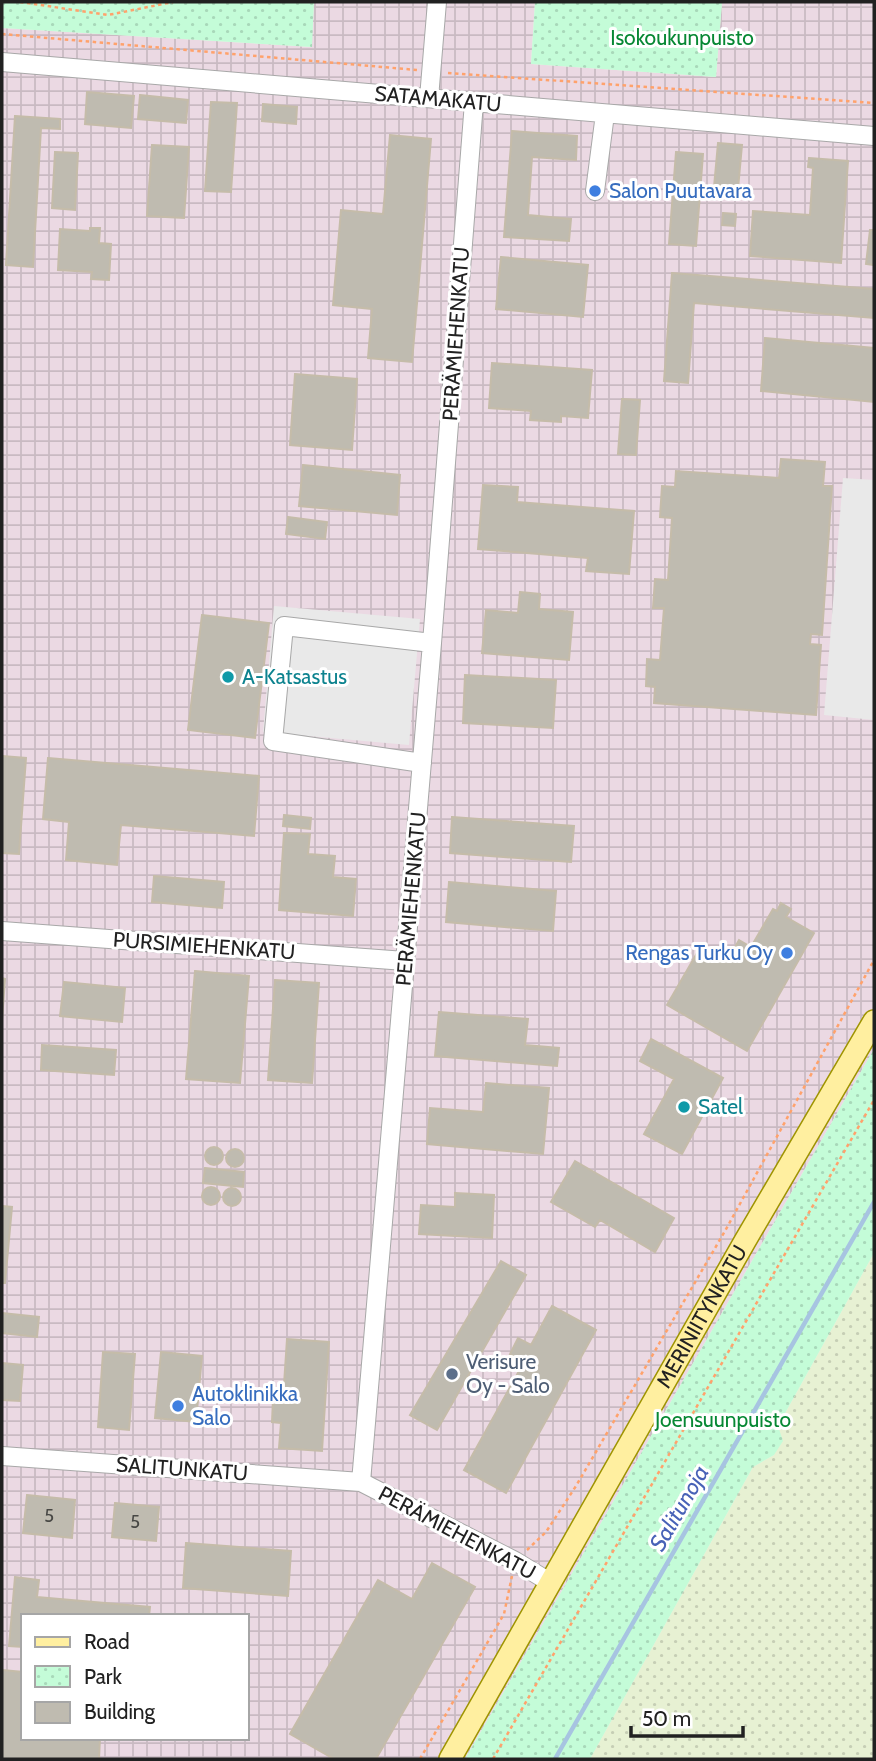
<svg xmlns="http://www.w3.org/2000/svg" width="876" height="1761" font-family="Cabin,sans-serif">
<style>
.industrial{fill:url(#industrial-grid);fill-rule:evenodd}
.farmland{fill:url(#farmland-dots)}
.park{fill:url(#park-dots)}
.parking{fill:#e9e9e9}
.lines{fill:none;stroke-linecap:round;stroke-linejoin:round}
.stream{stroke:#a7c4e1;stroke-width:4.5}
.building{fill:#bfbbb0;stroke:#c5bca9;stroke-width:2}
.minor-casing{stroke:#a8a8a8;stroke-width:20}
.major-casing{stroke:#9f9400;stroke-width:24}
.path{stroke:#ffa26c;stroke-width:2.5;stroke-dasharray:3.5 3.5;stroke-linecap:butt}
.minor{stroke:#fff;stroke-width:18}
.major{stroke:#ffefa0;stroke-width:21}
.shop-dot{fill:#3f7fe0;stroke:#fff;stroke-width:2.5}
.culture-dot{fill:#0f9aa8;stroke:#fff;stroke-width:2.5}
.service-dot{fill:#5c6f8a;stroke:#fff;stroke-width:2.5}
.labels{text-anchor:middle;stroke-width:6;stroke-linejoin:round;paint-order:stroke}
.number-label{font-size:18px;fill:#484845}
.park-label{font-size:21px;fill:#078834;stroke:#fff}
.street-label{font-size:21px;fill:#212121;stroke:#fff}
.shop-label{font-size:21px;fill:#366cbe;stroke:#fff;text-anchor:start}
.culture-label{font-size:21px;fill:#0d838f;stroke:#fff;text-anchor:start}
.service-label{font-size:21px;fill:#4e5e75;stroke:#fff;text-anchor:start}
.water-label{font-size:23px;font-style:italic;fill:#4862b7;stroke:#fff}
</style>
<defs>
<pattern id="industrial-grid" width="8" height="8" patternUnits="userSpaceOnUse" patternTransform="scale(1.75)"><rect width="8" height="8" fill="#ebd9e3"/><path d="M0 4h8M4 0v8" fill="none" stroke="#c9bac2"/></pattern>
<pattern id="farmland-dots" width="8" height="8" patternUnits="userSpaceOnUse" patternTransform="scale(1.75)"><rect width="8" height="8" fill="#e7f1d3"/><path d="M2 2h.1M6 6h.1" fill="none" stroke="#c6ceb5" stroke-width="1.8" stroke-linecap="round"/></pattern>
<pattern id="park-dots" width="8" height="8" patternUnits="userSpaceOnUse" patternTransform="scale(1.75)"><rect width="8" height="8" fill="#c4fcd8"/><path d="M2 2h.1M6 6h.1" fill="none" stroke="#a8d8b9" stroke-width="1.8" stroke-linecap="round"/></pattern>
</defs>
<rect width="100%" height="100%" fill="#f2f1e8"/>
<path class="industrial" d="M314,2h221l-4,62 185,13 6,-75h152v1047l-409,710h-463v-1731l309,19zM23,1616h224v122h-224z"/>
<path class="farmland" d="M874,1253v506h-284l163,-292 21,-12 4,-29z"/>
<path class="park" d="M2,2h312l-2,45 -310,-19z
M535,2h187l-6,75 -185,-13z
M874,1049v204l-96,173 5,15 -9,14 -21,12 -163,292h-125z"/>
<path class="parking" d="M843,478l31,2v240l-50,-5z
M274,606l146,13 -11,126 -146,-13z"/>
<g class="lines">
<path class="stream" d="M555,1759l319,-557"/>
</g>
<path class="building" d="M87,92l47,4 -3,32 -46,-4z
M140,95l48,5 -2,23 -48,-4z
M211,102l26,1 -6,89 -26,-1z
M263,104l34,3 -1,17 -34,-3z
M15,116l45,3v10l-19,-1 -8,139 -27,-2z
M512,131l65,5 -1,24 -44,-3 -4,58 43,4 -2,22 -65,-4z
M390,135l41,4 -19,223 -44,-4 4,-49 -39,-4 8,-95 42,4z
M718,143l24,2 -4,44 -24,-2z
M152,145l37,2 -5,71 -37,-2z
M55,152l23,1 -3,57 -23,-2z
M676,152l27,2 -7,92 -27,-2z
M809,158l39,3 -7,102 -91,-7 3,-45 57,4 3,-47 -5,-1z
M723,213l13,1 -1,12 -13,-1z
M90,228h10l-1,15 12,1 -2,36 -18,-1 1,-7 -34,-2 2,-41 30,2z
M870,230h4v35l-8,-1z
M501,257l87,8 -5,52 -87,-8z
M672,273l202,16v29l-180,-15 -6,80 -24,-2z
M765,338l109,10v54l-113,-11z
M492,363l100,7 -4,48 -27,-2v6l-31,-2 1,-9 -42,-3z
M295,374l62,5 -5,71 -62,-5z
M622,399l18,1 -4,55 -18,-1z
M781,459l44,3 -2,24h9l-10,149 -11,-1 -1,10 11,1 -5,70 -162,-12 1,-16 -9,-1 1,-27 13,1 4,-52h-11l2,-29 13,1 4,-62 -12,-1 2,-31 13,1 1,-16 103,7z
M303,465l97,10 -3,40 -98,-9z
M483,485l35,2 -1,15 117,9 -5,63 -43,-3 2,-13 -110,-9z
M288,517l39,5 -2,17 -39,-5z
M520,592l20,2 -1,15 34,3 -4,48 -87,-7 4,-43 32,3z
M202,615l67,8 -14,115 -67,-8z
M465,675l91,5 -3,48 -90,-5z
M2,756l24,2 -7,96 -17,-1z
M48,758l211,18 -5,60 -133,-11 -4,40 -51,-5 3,-38 -26,-3z
M284,815l27,3 -1,11 -27,-3z
M452,817l122,9 -3,36 -121,-9z
M284,833l26,1 -2,20 27,2 -2,21 23,2 -3,37 -74,-6z
M154,876l70,6 -2,26 -70,-6z
M449,882l107,9 -3,40 -107,-9z
M781,903l10,6 -5,8 28,16 -67,118 -80,-46 34,-59 26,15 12,-21 12,7 22,-38 4,2z
M195,971l54,5 -9,107 -54,-4z
M2,978l3,1 -3,41z
M275,980l44,3 -7,100 -44,-3z
M64,982l61,6 -3,34 -62,-6z
M439,1012l89,7 -3,26 34,3 -2,18 -122,-10z
M651,1039l72,39 -41,76 -38,-20 30,-55 -34,-18z
M42,1045l74,5 -2,25 -73,-5z
M486,1083l63,5 -6,66 -116,-10 3,-36 53,4z
M205 1156a9 9 0 1 1 18 0a9 9 0 1 1-18 0Z
M226 1158a9 9 0 1 1 18 0a9 9 0 1 1-18 0Z
M575,1161l99,57 -19,34 -55,-32 -5,7 -44,-25z
M205,1168l39,4 -1,15 -40,-4z
M202 1196a9 9 0 1 1 18 0a9 9 0 1 1-18 0Z
M223 1197a9 9 0 1 1 18 0a9 9 0 1 1-18 0Z
M455,1193l39,2 -2,43 -73,-4 2,-29 34,2z
M2,1206l10,1 -7,76h-3z
M501,1261l25,14 -89,155 -27,-15z
M552,1306l44,24 -90,163 -42,-23 60,-108 -14,-8 8,-16 13,7z
M2,1313l37,4 -2,20 -35,-4z
M287,1339l42,3 -7,109 -43,-3 2,-25 -9,-1 1,-23 10,1z
M103,1352l32,2 -6,76 -31,-3z
M161,1352l41,4 -6,66 -41,-4z
M2,1363l21,2 -3,36 -18,-1z
M27,1495l48,5 -3,38 -49,-5z
M115,1503l44,4 -3,34 -44,-4z
M186,1543l105,8 -3,45 -105,-8z
M432,1563l43,24 -99,172h-42l-44,-25 88,-154 34,19z
M15,1577l24,3 -2,17 113,10 -1,9h-126v31l-14,-1z
M2,1670l21,2v66h77l-1,21h-97z"/>
<g class="lines">
<g class="minor-casing">
<path id="minor" d="M2,62l872,74
M429,98l8,-96
M474,102l-42,541 -71,839 154,79 36,22
M595,191l10,-77
M422,763l-149,-22 11,-115 148,17
M2,931l403,30
M2,1456l359,26"/>
</g>
<g class="major-casing">
<g id="major">
<path id="s1" d="M450,1759l295,-518 129,-220"/>
</g>
</g>
<path class="path" d="M20,2l88,13 65,-13
M2,34l415,36
M448,73l426,30
M527,1550l19,-18 30,-46 149,-255 149,-271
M420,1759l84,-145 8,-38
M493,1759l381,-659"/>
<use href="#minor" class="minor"/>
<use href="#major" class="major"/>
</g>
<g class="shop-dot">
<circle cx="595" cy="191" r="7"/>
<circle cx="787" cy="953" r="7"/>
<circle cx="178" cy="1406" r="7"/>
</g>
<g class="culture-dot">
<circle cx="228" cy="677" r="7"/>
<circle cx="684" cy="1107" r="7"/>
</g>
<circle class="service-dot" cx="452" cy="1374" r="7"/>
<g class="labels">
<g class="number-label">
<text x="49" y="1522">5</text>
<text x="135" y="1528">5</text>
</g>
<g class="park-label">
<text x="682" y="45">Isokoukunpuisto</text>
<text x="723" y="1427">Joensuunpuisto</text>
</g>
<g class="street-label">
<text transform="translate(438 99) rotate(5)" y="7">SATAMAKATU</text>
<text transform="translate(456 334) rotate(-86)" y="7">PERÄMIEHENKATU</text>
<text transform="translate(411 899) rotate(-85)" y="7">PERÄMIEHENKATU</text>
<text transform="translate(204 946) rotate(4)" y="7">PURSIMIEHENKATU</text>
<text dy="7" stroke="none"><textPath href="#s1" startOffset="509">MERINIITYNKATU</textPath></text>
<text transform="translate(182 1469) rotate(4)" y="7">SALITUNKATU</text>
<text transform="translate(457 1533) rotate(28)" y="7">PERÄMIEHENKATU</text>
</g>
<g class="shop-label">
<text x="609" y="198">Salon Puutavara</text>
<text x="773" y="960" text-anchor="end">Rengas Turku Oy</text>
<text x="192" y="1401">Autoklinikka<tspan x="192" dy="24">Salo</tspan></text>
</g>
<g class="culture-label">
<text x="242" y="684">A-Katsastus</text>
<text x="698" y="1114">Satel</text>
</g>
<g class="service-label">
<text x="466" y="1369">Verisure<tspan x="466" dy="24">Oy - Salo</tspan></text>
</g>
<g class="water-label">
<text transform="translate(679 1508) rotate(-60)" y="8">Salitunoja</text>
</g>
</g>
<rect width="876" height="1761" fill="none" stroke="#212121" stroke-width="7"/>
<rect x="21" y="1614" width="228" height="126" fill="#ffffff" stroke="#a6a6a6" stroke-width="2"/>
<rect x="35" y="1637" width="35" height="10" fill="#ffefa0" stroke="#a6a6a6" stroke-width="2"/>
<text x="84" y="1649" font-size="21" fill="#212121">Road</text>
<rect x="35" y="1666" width="35" height="21" fill="url(#park-dots)" stroke="#a6a6a6" stroke-width="2"/>
<text x="84" y="1684" font-size="21" fill="#212121">Park</text>
<rect x="35" y="1702" width="35" height="21" fill="#bfbbb0" stroke="#a6a6a6" stroke-width="2"/>
<text x="84" y="1719" font-size="21" fill="#212121">Building</text>
<path d="M631 1726v10h112v-10" fill="none" stroke="#212121" stroke-width="3.5"/>
<text x="642" y="1726" font-size="21" fill="#212121" stroke="#ffffff" stroke-width="5" paint-order="stroke">50 m</text>
</svg>
